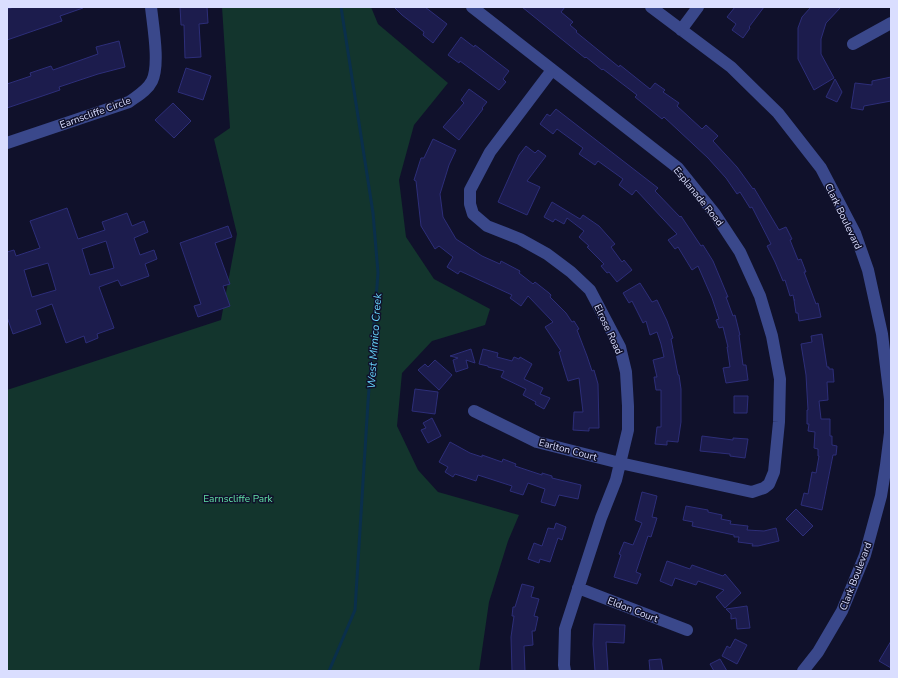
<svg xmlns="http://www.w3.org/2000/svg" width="898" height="678" font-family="'Nunito Sans',sans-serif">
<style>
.green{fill:#13352d}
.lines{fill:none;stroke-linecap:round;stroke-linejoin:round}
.stream{stroke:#0a2f4b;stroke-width:3}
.building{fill:#1c1c4d;stroke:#2d2e79;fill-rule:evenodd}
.minor{stroke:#3a488b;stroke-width:12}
.labels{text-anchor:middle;stroke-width:3;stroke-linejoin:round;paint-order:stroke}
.street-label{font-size:10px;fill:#dadeff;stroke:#10112b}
.park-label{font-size:10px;fill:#62e4a8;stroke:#10112b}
.water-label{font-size:11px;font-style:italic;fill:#68d9ff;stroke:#10112b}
</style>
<rect width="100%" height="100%" fill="#10112b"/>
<path class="green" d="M222,7h149l7,17 70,59 -34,42 -15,55 7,57 28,42 56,30 -5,16 -53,16 -30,32 -5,53 21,44 20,22 81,23 -11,26 -19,61 -10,69h-472v-281l214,-70 16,-86 -23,-95 16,-11z"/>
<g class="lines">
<path class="stream" d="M329,671l26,-61 13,-208 10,-129 -5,-60 -32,-206"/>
</g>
<path class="building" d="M14,7h69v1l-23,8 2,5 -55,19v-31z
M180,7h27l1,16 -9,1 2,33 -16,1 -1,-33h-3z
M394,7h31l22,17 -14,19 -10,-8 1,-3 -22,-17z
M522,7h43l-4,5 12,10 -3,3 7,6 -1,1 43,35 1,-2 30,24 5,-6 10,7 -2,2 16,11 -2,3 25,23 4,-4 12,11 -5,5 24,26 16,22 1,-1 25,42 7,-3 6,12 -2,1 8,20 3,-1 5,13h-2l12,32 2,-1 3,14 -22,4 -1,-8h-2l-2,-13h1h-1l-1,-5 -3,1 -5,-16 -2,1 -8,-19 -8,-16 4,-2 -19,-37 -2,1 -10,-16 -3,2 -11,-16 -18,-20 -44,-41 -2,2 -27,-22 2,-2 -34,-26 -1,1 -16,-13 -1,1z
M735,7h29l-15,20 1,1 -7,10 -11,-8 4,-6 -9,-7z
M811,7h30l-15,16 -5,16v15l13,24 -20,12 -16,-31v-31l4,-11z
M461,37l13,10 1,-2 34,26 -6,8 3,3 -7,8 -39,-29 -1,2 -11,-8z
M119,41l6,26 -27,7 -39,13 1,3 -53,18v-24l24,-8 -1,-3 21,-7 2,4 45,-16 -2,-7z
M186,68l25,8 -8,24 -25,-8z
M891,77v24l-27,5 -1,4 -12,-2 4,-25 17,2v-4z
M835,79l7,13 -5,10 -11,-5z
M469,89l18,13 -5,6 1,1 -24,31 -16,-13 21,-24 -3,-3z
M173,103l18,18 -17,17 -19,-18z
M556,109l102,79 -3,3 25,26 1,-1 20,30 2,-1 10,16 15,36h-2l7,19 2,-1 5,20h-1l4,30h3l2,15 -22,3 -3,-15 7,-1 -3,-20h1l-5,-20 -4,1 -3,-8 3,-1 -7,-21 -14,-32 -6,4 -14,-23 -3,2 -7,-9 9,-6 -41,-44 -4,5 -13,-10 4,-6 -25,-18 -3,4 -16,-11 4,-6 -26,-19 -4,5 -13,-10 7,-10 3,2z
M433,139l23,11 -7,15 -9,29 3,23 13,22 26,17 18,8 1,-3 19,10 -1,2 14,11 2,-2 14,11 2,2 -1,2 16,16 6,9 2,-1 5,8 -2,1 10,26 5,15 2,-1 4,14 1,44h-10v3l-16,-1 1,-18h9l-4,-34 -11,3 -9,-29 2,-1 -16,-24 8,-5 -25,-26 -7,10 -11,-8 2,-3 -52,-24 -2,3 -11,-7 6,-10 -14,-11 -4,3 -14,-23 -5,-45 -2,-1 7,-22h3z
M526,146l9,7 3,-3 8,6 -19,25 13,6 -13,28 -29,-13 21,-47z
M552,202l28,17 3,-4 16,11 16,18 -4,3 11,15 2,-2 8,10 -15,12 -8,-10 -2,1 -6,-7 3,-2 -17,-17 2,-1 -10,-9 5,-6 -17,-13 -3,6 -9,-5 -2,3 -9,-5z
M67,208l11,31 27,-9 -3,-8 25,-9 5,13 12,-5 4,11 -14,6 6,17 14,-5 3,9 -12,5 4,12 -28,10 -3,-6 -19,7 15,41 -17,6 1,4 -12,5 -2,-7 -18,7 -14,-39 -16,6 5,14 -28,10 -6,-17v-65l7,-2 2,6 24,-8 -10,-27zM106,241l8,27 -24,7 -8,-26zM48,263l8,27 -24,7 -8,-27z
M228,226l4,11 -17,6 15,41 -7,2 7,20 -32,11 -4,-11 7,-2 -21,-61z
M640,283l12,19 5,-2 10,21 6,17 -2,1 7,36h1l2,14v33l-3,20 -11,-1v4l-12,-1 2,-17h4v-37h-5l-2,-13h3l-4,-17 11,-3 -3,-13 -4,-12 -7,3 -4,-14 -3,2 -11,-22 -3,2 -6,-10z
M822,334l5,33h2v2h4l1,13h-7l1,18 -9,1 2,18h9v17h2v9l5,1 -1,9h-3l-11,55 -21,-5 3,-12 4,1 4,-22 4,1 3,-17h-1v-7l-4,-1 1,-16 -7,-1 1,-7h-2v-14h1l-2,-35 -5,-31 11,-2 -1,-6z
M471,349l4,14 -9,-3 2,8 -12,4 -3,-12 5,-2 -8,-2z
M483,349l15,4 -1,4 15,4 2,-4 5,2 1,-2 12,7 -8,15 19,9 -3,6 10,4 -6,11 -9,-5 1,-2 -13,-7 3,-6 -25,-12 3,-6 -16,-4v-1l-9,-2z
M435,360l17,15 -13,15 -21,-20 7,-6 3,3z
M415,389l23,3 -3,22 -23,-3z
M734,396h14l-1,17h-13z
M432,418l9,18 -13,7 -7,-13 5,-2 -3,-5z
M702,436l31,4v-2l15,1 -3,19 -15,-2v-2l-30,-3z
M450,442l20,11 12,4v-2l20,7 1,-3 13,5 -1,2 27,9v-2l10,3v2l29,7 -3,14 -19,-4 -4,11 -14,-4 4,-13 -17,-6 -5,12 -13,-4 2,-5 -34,-11 -2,6 -21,-7 -2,3 -8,-5 3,-5 -9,-5z
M642,492l15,4 -5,21 5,1 -6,19 -3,-1 -12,36 5,2 -4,10 -23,-7 7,-22 -2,-1 5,-12 9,3 9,-22 -7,-3z
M686,506l22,4v2l14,3 -1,4 10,2 -1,3 18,2 -1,4 17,1 12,-3 3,13 -21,5h-6l1,-2 -15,-2 1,-5h-5v-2l-42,-9 1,-4 -10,-2z
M796,509l17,17 -10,10 -17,-17z
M556,523l10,4 -4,13 -4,-2 -8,24 -10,-3 -1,4 -11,-4 6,-16 8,3 6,-18 6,1z
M667,561l23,8 2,-4 31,11 2,-2 16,19 -16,15 -9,-11 8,-7 -26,-9 -2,4 -21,-7 -3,8 -12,-5z
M522,584l12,3 -3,10 8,2 -5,17 4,1 -3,14h-3l1,14 -9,1 1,25h-13l-1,-34 3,-21h-2l1,-9h2z
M747,606l3,22 -13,1 -1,-11 -5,1v-5l-5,-5z
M594,624l31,1 -1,18 -18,-1 2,29h-13l-2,-27z
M735,639l12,6 -10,19 -15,-8 5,-10 3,2z
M891,641v27l-12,-7z
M661,659l2,12h-13l-1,-11z
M720,659l7,12h-13l-4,-7z"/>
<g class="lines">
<path class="minor" d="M472,7l206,161 37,46 25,38 20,44 12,40 8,43 -1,43 -5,50 -5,12 -5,4 -12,4 -132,-29 -83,-21 -63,-31
M651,7l80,60 47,46 43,55 34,65 13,37 14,64 8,65v34l-4,32 -5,31 -16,59 -23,56 -24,41 -15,19
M681,30l17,-23
M853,44l38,-21
M552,70l-62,82 -20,38v14l3,10 14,12 33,13 27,15 24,18 19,18 30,57 6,25 2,34v24l-12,50 -15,38 -36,111 -1,36 1,6
M7,143l122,-41c8,-6 18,-11 23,-21 8,-16 1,-55 -1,-74
M578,588l109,42"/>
</g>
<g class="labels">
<g class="street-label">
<text transform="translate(95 112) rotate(-20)" y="4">Earnscliffe Circle</text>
<text transform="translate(699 196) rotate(51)" y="4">Esplanade Road</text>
<text transform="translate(844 216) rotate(64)" y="4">Clark Boulevard</text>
<text transform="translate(609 329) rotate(65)" y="4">Elrose Road</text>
<text transform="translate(568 449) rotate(15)" y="4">Earlton Court</text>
<text transform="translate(855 576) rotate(-69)" y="4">Clark Boulevard</text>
<text transform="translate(633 609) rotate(21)" y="4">Eldon Court</text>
</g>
<g class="park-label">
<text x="238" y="502">Earnscliffe Park</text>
</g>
<g class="water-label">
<text transform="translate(374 341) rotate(-86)" y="4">West Mimico Creek</text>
</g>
</g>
<rect width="898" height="678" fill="none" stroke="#dadeff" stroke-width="16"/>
</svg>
